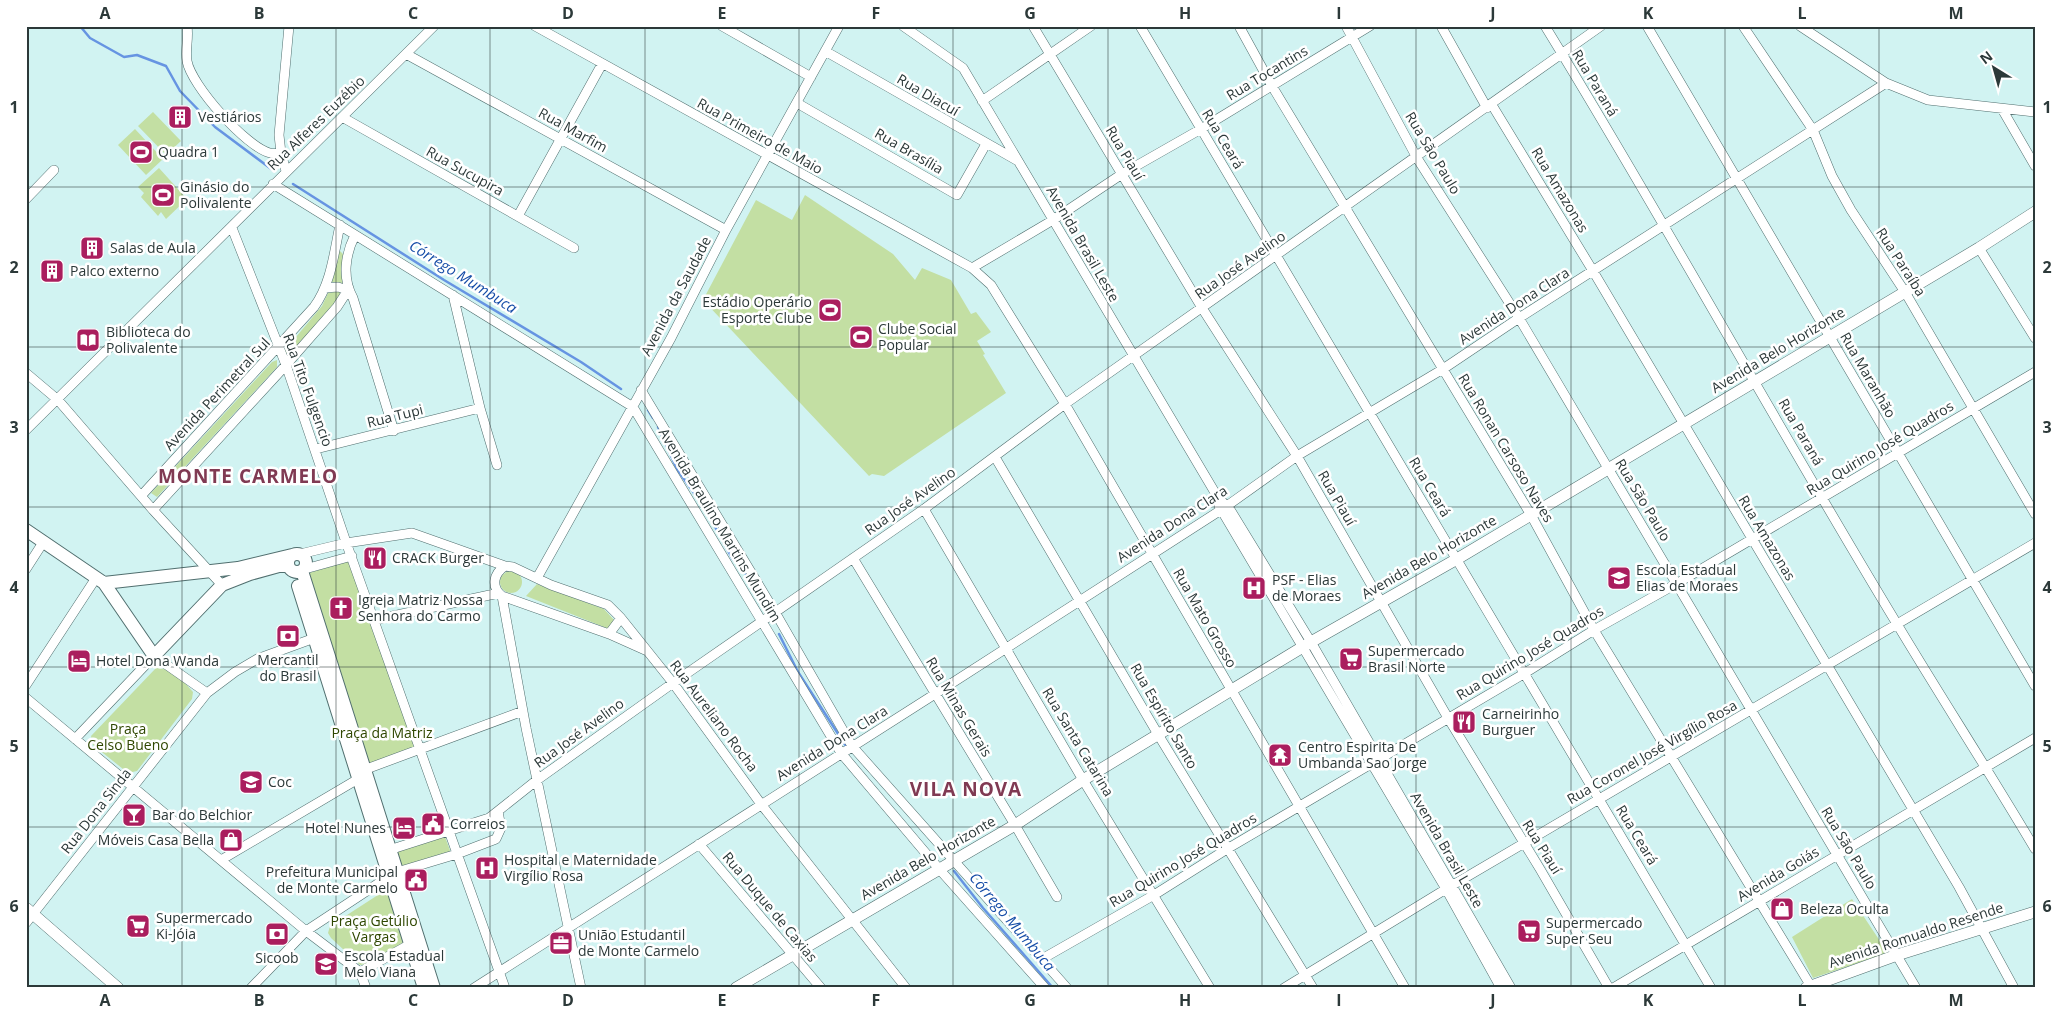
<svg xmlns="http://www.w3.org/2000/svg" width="2061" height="1014" font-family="'Open Sans',sans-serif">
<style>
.green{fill:#c3dfa3}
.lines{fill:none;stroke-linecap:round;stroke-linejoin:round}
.stream{stroke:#6694e2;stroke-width:2.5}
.minor-casing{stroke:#516f6f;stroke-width:10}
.tertiary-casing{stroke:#516f6f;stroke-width:12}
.secondary-casing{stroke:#516f6f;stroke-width:14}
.minor{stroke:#fff;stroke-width:9}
.tertiary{stroke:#fff;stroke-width:11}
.secondary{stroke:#fff;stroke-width:12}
.grid{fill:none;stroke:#2c3939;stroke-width:1;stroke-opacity:0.55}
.labels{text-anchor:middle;stroke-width:5;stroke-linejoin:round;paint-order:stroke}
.street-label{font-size:14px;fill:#2c3939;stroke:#fff}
.poi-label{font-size:14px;fill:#2c3939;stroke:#fff;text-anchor:start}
.park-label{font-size:14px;fill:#2f4701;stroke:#fff}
.water-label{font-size:15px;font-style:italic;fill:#154ca7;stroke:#fff}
.district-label{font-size:19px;font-weight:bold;letter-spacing:1px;fill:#803a53;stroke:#fff}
.neatline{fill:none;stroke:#2c3939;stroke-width:2}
.grid-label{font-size:16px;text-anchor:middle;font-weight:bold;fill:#2c3939}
</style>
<rect width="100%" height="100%" fill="#d1f3f2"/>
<path class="green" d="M153,112l28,29 -15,14 -28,-29z
M135,129l28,30 -17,16 -28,-30z
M159,168l28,31 -21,20 -5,-7 -3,4 -17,-19 3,-4 -6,-6z
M805,195l88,59 22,26 7,-12 29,12 20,34 5,-2 15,20 -14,9 8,13 -2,1 23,38 -122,83 -12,-2 -3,2 -166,-176 53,-100 36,20z
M339,250l4,4 -2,18 2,11 -11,-1z
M340,291v4l-6,10 -44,49 -4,-1 -1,-3 37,-44 6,-13z
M277,360v7l-120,130 -6,-4 121,-131z
M347,561l4,5 63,180 -3,3 -44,16 -59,-186 1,-6z
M500 582a11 11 0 1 1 22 0a11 11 0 1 1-22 0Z
M537,584l67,25 11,12 -6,8 -83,-33z
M156,668c15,0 27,12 37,24l-1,7 -55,72 -9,2 -35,-28 -2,-9z
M444,834l7,19 -53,17 -5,-18z
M387,892l5,3 12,47 -37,22 -7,1 -29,-27 -3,-5 2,-7 51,-33z
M1852,899l36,54 -75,25 -21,-41z"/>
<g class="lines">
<path class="stream" d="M80,26l10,12 34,19 13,-2 29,11 14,25 35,36 59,44
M293,184l151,96 137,82 40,27
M648,410l5,8
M658,427l19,42 29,41 26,48 11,11 22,39
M779,634l19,38 48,74
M954,871l29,37 70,80"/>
<g class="minor-casing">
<path id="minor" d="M187,26c2,12 -2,24 0,35 4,24 59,86 83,92 4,1 7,0 11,0
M535,26l437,242 19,17 74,119 340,584
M722,26l89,51
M903,26l60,42 254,428 14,15 80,131 200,346
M1033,26l169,282 95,148 151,262 92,151 69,119
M1140,26l571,962
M1239,26l33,60 259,429 63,115 218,358
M1346,26l71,132 102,160 397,670
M1441,26l46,82
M1545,26c121,197 232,400 352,598 45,75 93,149 138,225
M1647,26l388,660
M1743,26l70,104 19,46 19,34 54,82 130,222
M1800,26l86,57 42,17 107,12
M825,51l193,110
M406,54l320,176
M982,101l109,-75
M797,103l160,92 29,-51
M1492,105l101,166 366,616 55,101
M2002,109l33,57
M342,117l232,131
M286,171l-5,-18 -2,-18 10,-109
M273,184l360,223 208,346 99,117 105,118
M26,199l28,-29
M518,216l84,-152
M232,228l54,137 61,180 158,443
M355,235c-10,20 -13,43 -2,63l41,133
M1979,248l56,90
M972,268l81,-48 69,-46 79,-45 169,-103
M325,288l13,-1 10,3
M453,295l27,113 17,57
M26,373l32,27 95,110 69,75
M641,390l134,222 77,134 215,242
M26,430l408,-404
M316,449l164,-41
M995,457l164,279 154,252
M141,496l173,-189c17,-23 20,-54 26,-82
M1219,506l227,383 55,99
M924,509l159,271 127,208
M153,510l133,-145 51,-58 11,-17
M300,554l46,-11 66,-10 93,33
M853,558l162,267 42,72
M26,569l18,-28
M305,569l47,-13
M537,578l134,-240 55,-108 113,-204
M502,596l24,132 55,260
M374,620l125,-27
M609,634l12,-16
M647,651l-38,-17 -107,-38c-11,-9 -9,-22 3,-30l8,1 38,18 57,20 13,13 52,65 88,121 145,184
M26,685l70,-107
M26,698l280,233 54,41
M75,739l79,-83 53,37
M361,771l162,-60
M699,844l122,144
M386,851l103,-33 9,-7
M221,860l137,-81
M26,923l181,-230 28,-21 22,-13 63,-23
M1042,959l112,-64 73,-46 298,-176 69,-43 82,-46 359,-212
M360,972l54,-30
M360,972l6,16
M251,988l55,-57 82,-54 9,-5 60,-18 39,-15 5,-11 -3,-17 39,-31 136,-97 251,-174 141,-105 536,-378
M474,988l461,-294 289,-186 73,-52 146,-87 76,-51 367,-235
M1284,988l162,-99 589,-346
M1613,988l422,-250"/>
</g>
<g class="tertiary-casing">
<path id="tertiary" d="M26,908l92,80
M736,988l279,-163 68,-45 228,-138 146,-83 522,-311 56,-36
M1806,988l91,-33 138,-43"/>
</g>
<g class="secondary-casing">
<path id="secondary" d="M26,530l78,53 50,73 68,-71 28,-11 29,-8h9
M288 563a9 9 0 1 1 18 0a9 9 0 1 1-18 0Z
M302,571l132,417
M104,583l134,-15 54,-13
M298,586l126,402"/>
</g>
<use href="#minor" class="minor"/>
<use href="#tertiary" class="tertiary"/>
<use href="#secondary" class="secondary"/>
</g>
<path class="grid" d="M182,26v962M336,26v962M490,26v962M645,26v962M799,26v962M953,26v962M1108,26v962M1262,26v962M1416,26v962M1571,26v962M1725,26v962M1879,26v962M26,187h2009M26,347h2009M26,507h2009M26,667h2009M26,827h2009"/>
<defs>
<g id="building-square" transform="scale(1.25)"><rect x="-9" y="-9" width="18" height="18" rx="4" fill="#aa1e5e" stroke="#fff"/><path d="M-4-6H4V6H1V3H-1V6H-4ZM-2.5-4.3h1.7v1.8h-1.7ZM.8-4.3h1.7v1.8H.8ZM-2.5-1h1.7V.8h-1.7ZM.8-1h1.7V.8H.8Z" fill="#fff"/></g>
<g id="stadium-square" transform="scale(1.25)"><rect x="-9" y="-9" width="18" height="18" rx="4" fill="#aa1e5e" stroke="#fff"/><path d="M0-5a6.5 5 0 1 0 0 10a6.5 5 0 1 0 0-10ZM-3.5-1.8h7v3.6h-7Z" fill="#fff"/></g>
<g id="library-square" transform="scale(1.25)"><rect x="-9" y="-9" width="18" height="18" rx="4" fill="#aa1e5e" stroke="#fff"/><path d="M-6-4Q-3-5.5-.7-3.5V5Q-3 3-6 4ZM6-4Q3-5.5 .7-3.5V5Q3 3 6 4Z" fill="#fff"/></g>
<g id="restaurant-square" transform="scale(1.25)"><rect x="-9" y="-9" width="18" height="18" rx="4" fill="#aa1e5e" stroke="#fff"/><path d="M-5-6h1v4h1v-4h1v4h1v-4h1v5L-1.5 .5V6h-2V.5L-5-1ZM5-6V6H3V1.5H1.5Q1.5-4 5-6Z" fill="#fff"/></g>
<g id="school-square" transform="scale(1.25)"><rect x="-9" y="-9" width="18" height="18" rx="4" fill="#aa1e5e" stroke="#fff"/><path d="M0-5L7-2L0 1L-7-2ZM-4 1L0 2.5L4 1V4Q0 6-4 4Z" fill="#fff"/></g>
<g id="hospital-square" transform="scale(1.25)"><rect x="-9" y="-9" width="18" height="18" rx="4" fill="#aa1e5e" stroke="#fff"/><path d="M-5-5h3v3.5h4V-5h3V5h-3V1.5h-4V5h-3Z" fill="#fff"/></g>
<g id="church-square" transform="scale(1.25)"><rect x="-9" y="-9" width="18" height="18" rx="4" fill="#aa1e5e" stroke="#fff"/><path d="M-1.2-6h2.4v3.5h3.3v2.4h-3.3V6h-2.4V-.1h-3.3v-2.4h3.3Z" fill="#fff"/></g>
<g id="bank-square" transform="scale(1.25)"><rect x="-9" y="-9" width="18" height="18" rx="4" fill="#aa1e5e" stroke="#fff"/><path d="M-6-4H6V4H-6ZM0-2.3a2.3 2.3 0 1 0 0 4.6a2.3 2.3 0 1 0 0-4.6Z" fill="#fff"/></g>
<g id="supermarket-square" transform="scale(1.25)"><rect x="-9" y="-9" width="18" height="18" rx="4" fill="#aa1e5e" stroke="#fff"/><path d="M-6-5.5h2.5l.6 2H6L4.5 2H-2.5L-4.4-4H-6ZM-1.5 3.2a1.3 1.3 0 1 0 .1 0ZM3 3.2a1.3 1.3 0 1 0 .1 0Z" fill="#fff"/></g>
<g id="hotel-square" transform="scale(1.25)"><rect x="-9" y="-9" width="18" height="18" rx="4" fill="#aa1e5e" stroke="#fff"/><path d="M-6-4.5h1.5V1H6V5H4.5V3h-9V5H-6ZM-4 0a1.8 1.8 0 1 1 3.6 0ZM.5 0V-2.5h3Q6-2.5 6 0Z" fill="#fff"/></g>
<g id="temple-square" transform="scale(1.25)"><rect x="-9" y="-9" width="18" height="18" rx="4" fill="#aa1e5e" stroke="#fff"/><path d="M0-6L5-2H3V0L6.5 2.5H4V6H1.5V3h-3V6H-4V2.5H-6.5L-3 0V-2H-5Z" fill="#fff"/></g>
<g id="bar-square" transform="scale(1.25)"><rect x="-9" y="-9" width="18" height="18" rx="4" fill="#aa1e5e" stroke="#fff"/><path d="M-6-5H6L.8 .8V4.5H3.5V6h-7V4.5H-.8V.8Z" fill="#fff"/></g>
<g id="civic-square" transform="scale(1.25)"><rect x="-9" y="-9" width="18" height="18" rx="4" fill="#aa1e5e" stroke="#fff"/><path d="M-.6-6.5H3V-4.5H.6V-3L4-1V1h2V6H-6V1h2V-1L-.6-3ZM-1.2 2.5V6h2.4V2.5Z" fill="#fff"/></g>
<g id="shop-square" transform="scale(1.25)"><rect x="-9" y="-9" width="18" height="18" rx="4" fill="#aa1e5e" stroke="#fff"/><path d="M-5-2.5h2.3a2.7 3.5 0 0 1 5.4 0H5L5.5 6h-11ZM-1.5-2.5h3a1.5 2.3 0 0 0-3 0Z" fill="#fff"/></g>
<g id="office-square" transform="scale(1.25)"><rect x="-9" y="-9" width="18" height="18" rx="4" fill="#aa1e5e" stroke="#fff"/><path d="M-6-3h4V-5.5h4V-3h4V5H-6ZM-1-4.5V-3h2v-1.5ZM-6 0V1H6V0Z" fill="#fff"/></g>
</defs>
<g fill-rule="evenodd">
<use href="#building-square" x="180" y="117"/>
<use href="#stadium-square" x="141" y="152"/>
<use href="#stadium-square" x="163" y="195"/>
<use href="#building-square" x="92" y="248"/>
<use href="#building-square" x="52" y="271"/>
<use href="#stadium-square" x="830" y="310"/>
<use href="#stadium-square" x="861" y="337"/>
<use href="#library-square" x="88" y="340"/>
<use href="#restaurant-square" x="375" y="558"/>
<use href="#school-square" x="1619" y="578"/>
<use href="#hospital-square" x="1254" y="588"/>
<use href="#church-square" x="341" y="608"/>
<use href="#bank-square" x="288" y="636"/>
<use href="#supermarket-square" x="1351" y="659"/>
<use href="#hotel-square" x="79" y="661"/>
<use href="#restaurant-square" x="1464" y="722"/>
<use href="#temple-square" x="1280" y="755"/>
<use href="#school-square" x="251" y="782"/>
<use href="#bar-square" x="134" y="815"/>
<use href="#civic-square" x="433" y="824"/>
<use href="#hotel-square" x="404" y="828"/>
<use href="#shop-square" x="231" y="840"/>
<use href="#hospital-square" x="487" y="868"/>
<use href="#civic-square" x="416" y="880"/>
<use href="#shop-square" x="1782" y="909"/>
<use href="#supermarket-square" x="138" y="926"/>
<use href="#supermarket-square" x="1529" y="931"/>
<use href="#bank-square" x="277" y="934"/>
<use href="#office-square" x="561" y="943"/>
<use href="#school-square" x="326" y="964"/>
</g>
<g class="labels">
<g class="street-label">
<text transform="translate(1267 73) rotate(-31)" y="5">Rua Tocantins</text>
<text transform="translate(1595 83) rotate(59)" y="5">Rua Paraná</text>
<text transform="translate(928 95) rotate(30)" y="5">Rua Diacuí</text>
<text transform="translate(316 123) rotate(-44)" y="5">Rua Alferes Euzébio</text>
<text transform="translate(573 130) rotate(29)" y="5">Rua Marfim</text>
<text transform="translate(760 136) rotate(29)" y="5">Rua Primeiro de Maio</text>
<text transform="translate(1223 139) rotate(59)" y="5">Rua Ceará</text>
<text transform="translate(909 151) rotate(30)" y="5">Rua Brasília</text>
<text transform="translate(1125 153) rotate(59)" y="5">Rua Piauí</text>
<text transform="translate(1433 153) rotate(59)" y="5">Rua São Paulo</text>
<text transform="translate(465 171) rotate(29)" y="5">Rua Sucupira</text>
<text transform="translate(1560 190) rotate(59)" y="5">Rua Amazonas</text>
<text transform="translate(1083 244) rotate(60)" y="5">Avenida Brasil Leste</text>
<text transform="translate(1901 262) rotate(57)" y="5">Rua Paraíba</text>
<text transform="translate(1240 265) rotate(-35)" y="5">Rua José Avelino</text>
<text transform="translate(676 296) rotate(-62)" y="5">Avenida da Saudade</text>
<text transform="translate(1514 306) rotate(-33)" y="5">Avenida Dona Clara</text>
<text transform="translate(1778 350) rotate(-31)" y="5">Avenida Belo Horizonte</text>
<text transform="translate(1868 375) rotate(60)" y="5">Rua Maranhão</text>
<text transform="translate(308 390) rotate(70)" y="5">Rua Tito Fulgencio</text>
<text transform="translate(217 394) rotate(-47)" y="5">Avenida Perimetral Sul</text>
<text transform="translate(395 416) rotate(-14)" y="5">Rua Tupi</text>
<text transform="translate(1801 432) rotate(60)" y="5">Rua Paraná</text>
<text transform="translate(1506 448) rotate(59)" y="5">Rua Ronan Carsoso Naves</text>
<text transform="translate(1880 448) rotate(-31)" y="5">Rua Quirino José Quadros</text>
<text transform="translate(1430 487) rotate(59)" y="5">Rua Ceará</text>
<text transform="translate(1337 498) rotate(60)" y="5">Rua Piauí</text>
<text transform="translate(1643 500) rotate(59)" y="5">Rua São Paulo</text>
<text transform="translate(910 501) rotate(-35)" y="5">Rua José Avelino</text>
<text transform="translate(1172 524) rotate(-33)" y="5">Avenida Dona Clara</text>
<text transform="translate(720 525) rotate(59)" y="5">Avenida Braulino Martins Mundim</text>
<text transform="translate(1767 538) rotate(59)" y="5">Rua Amazonas</text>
<text transform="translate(1429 557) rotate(-30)" y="5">Avenida Belo Horizonte</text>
<text transform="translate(1205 618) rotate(60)" y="5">Rua Mato Grosso</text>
<text transform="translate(1530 653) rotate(-31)" y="5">Rua Quirino José Quadros</text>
<text transform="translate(959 707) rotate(59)" y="5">Rua Minas Gerais</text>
<text transform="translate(714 716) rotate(53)" y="5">Rua Aureliano Rocha</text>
<text transform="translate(1164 716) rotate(60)" y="5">Rua Espírito Santo</text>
<text transform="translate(579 733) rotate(-36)" y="5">Rua José Avelino</text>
<text transform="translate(1078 742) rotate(59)" y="5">Rua Santa Catarina</text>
<text transform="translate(832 743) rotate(-32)" y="5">Avenida Dona Clara</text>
<text transform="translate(1652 752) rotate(-30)" y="5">Rua Coronel José Virgílio Rosa</text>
<text transform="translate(96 811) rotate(-52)" y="5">Rua Dona Sinda</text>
<text transform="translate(1637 835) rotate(59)" y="5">Rua Ceará</text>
<text transform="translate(1542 847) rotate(58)" y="5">Rua Piauí</text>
<text transform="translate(1849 848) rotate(59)" y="5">Rua São Paulo</text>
<text transform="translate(1447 850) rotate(60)" y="5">Avenida Brasil Leste</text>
<text transform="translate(928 858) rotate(-30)" y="5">Avenida Belo Horizonte</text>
<text transform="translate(1183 860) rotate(-31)" y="5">Rua Quirino José Quadros</text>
<text transform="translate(1778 874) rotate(-31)" y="5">Avenida Goiás</text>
<text transform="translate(770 907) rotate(50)" y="5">Rua Duque de Caxias</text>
<text transform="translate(1916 935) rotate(-18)" y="5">Avenida Romualdo Resende</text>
</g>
<g class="poi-label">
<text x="198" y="122">Vestiários</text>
<text x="158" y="157">Quadra 1</text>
<text x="180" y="192">Ginásio do<tspan x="180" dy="16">Polivalente</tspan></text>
<text x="110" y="253">Salas de Aula</text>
<text x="70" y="276">Palco externo</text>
<text x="812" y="307" text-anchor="end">Estádio Operário<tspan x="812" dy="16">Esporte Clube</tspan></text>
<text x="878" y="334">Clube Social<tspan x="878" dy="16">Popular</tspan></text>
<text x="106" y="337">Biblioteca do<tspan x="106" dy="16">Polivalente</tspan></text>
<text x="392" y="563">CRACK Burger</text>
<text x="1636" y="575">Escola Estadual<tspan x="1636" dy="16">Elias de Moraes</tspan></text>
<text x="1272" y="585">PSF - Elias<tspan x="1272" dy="16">de Moraes</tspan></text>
<text x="358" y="605">Igreja Matriz Nossa<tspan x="358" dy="16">Senhora do Carmo</tspan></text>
<text x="1368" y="656">Supermercado<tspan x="1368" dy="16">Brasil Norte</tspan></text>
<text x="288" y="665" text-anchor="middle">Mercantil<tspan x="288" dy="16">do Brasil</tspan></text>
<text x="96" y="666">Hotel Dona Wanda</text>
<text x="1482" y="719">Carneirinho<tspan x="1482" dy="16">Burguer</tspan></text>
<text x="1298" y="752">Centro Espirita De<tspan x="1298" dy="16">Umbanda Sao Jorge</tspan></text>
<text x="268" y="787">Coc</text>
<text x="152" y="820">Bar do Belchior</text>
<text x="450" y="829">Correios</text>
<text x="386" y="833" text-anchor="end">Hotel Nunes</text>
<text x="214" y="845" text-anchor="end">Móveis Casa Bella</text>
<text x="504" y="865">Hospital e Maternidade<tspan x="504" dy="16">Virgílio Rosa</tspan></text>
<text x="398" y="877" text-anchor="end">Prefeitura Municipal<tspan x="398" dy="16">de Monte Carmelo</tspan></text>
<text x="1800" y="914">Beleza Oculta</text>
<text x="156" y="923">Supermercado<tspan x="156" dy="16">Ki-Jóia</tspan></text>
<text x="1546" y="928">Supermercado<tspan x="1546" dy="16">Super Seu</tspan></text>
<text x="578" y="940">União Estudantil<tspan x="578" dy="16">de Monte Carmelo</tspan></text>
<text x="344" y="961">Escola Estadual<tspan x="344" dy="16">Melo Viana</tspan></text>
<text x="277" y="963" text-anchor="middle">Sicoob</text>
</g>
<g class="park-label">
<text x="128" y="734">Praça<tspan x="128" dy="16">Celso Bueno</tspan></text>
<text x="382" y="738">Praça da Matriz</text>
<text x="374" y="926">Praça Getúlio<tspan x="374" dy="16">Vargas</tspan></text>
</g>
<g class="water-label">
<text transform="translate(463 277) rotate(32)" y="5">Córrego Mumbuca</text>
<text transform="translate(1012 922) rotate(50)" y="5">Córrego Mumbuca</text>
</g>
<g class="district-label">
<text x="248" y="483">MONTE CARMELO</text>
<text x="966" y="796">VILA NOVA</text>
</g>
</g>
<rect width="2061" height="1014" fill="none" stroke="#ffffff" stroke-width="55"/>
<g transform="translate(1994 68) rotate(323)" stroke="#ffffff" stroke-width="4" paint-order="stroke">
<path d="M0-4L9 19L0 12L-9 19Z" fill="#2c3939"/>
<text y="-8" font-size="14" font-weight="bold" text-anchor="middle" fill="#2c3939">N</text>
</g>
<rect x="28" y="28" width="2006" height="958" class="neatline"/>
<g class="grid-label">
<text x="105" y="19">A</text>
<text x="259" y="19">B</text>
<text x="413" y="19">C</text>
<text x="568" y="19">D</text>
<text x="722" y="19">E</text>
<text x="876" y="19">F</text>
<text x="1030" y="19">G</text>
<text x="1185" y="19">H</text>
<text x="1339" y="19">I</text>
<text x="1493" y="19">J</text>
<text x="1648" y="19">K</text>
<text x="1802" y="19">L</text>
<text x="1956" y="19">M</text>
<text x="14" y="113">1</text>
<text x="2047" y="113">1</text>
<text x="14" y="273">2</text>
<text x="2047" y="273">2</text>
<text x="14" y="433">3</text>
<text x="2047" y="433">3</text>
<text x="14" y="593">4</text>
<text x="2047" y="593">4</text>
<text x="14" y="752">5</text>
<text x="2047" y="752">5</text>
<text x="14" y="912">6</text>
<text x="2047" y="912">6</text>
<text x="105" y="1006">A</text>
<text x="259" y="1006">B</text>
<text x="413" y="1006">C</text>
<text x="568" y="1006">D</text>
<text x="722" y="1006">E</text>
<text x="876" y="1006">F</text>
<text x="1030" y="1006">G</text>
<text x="1185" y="1006">H</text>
<text x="1339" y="1006">I</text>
<text x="1493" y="1006">J</text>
<text x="1648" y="1006">K</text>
<text x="1802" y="1006">L</text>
<text x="1956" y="1006">M</text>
</g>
</svg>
